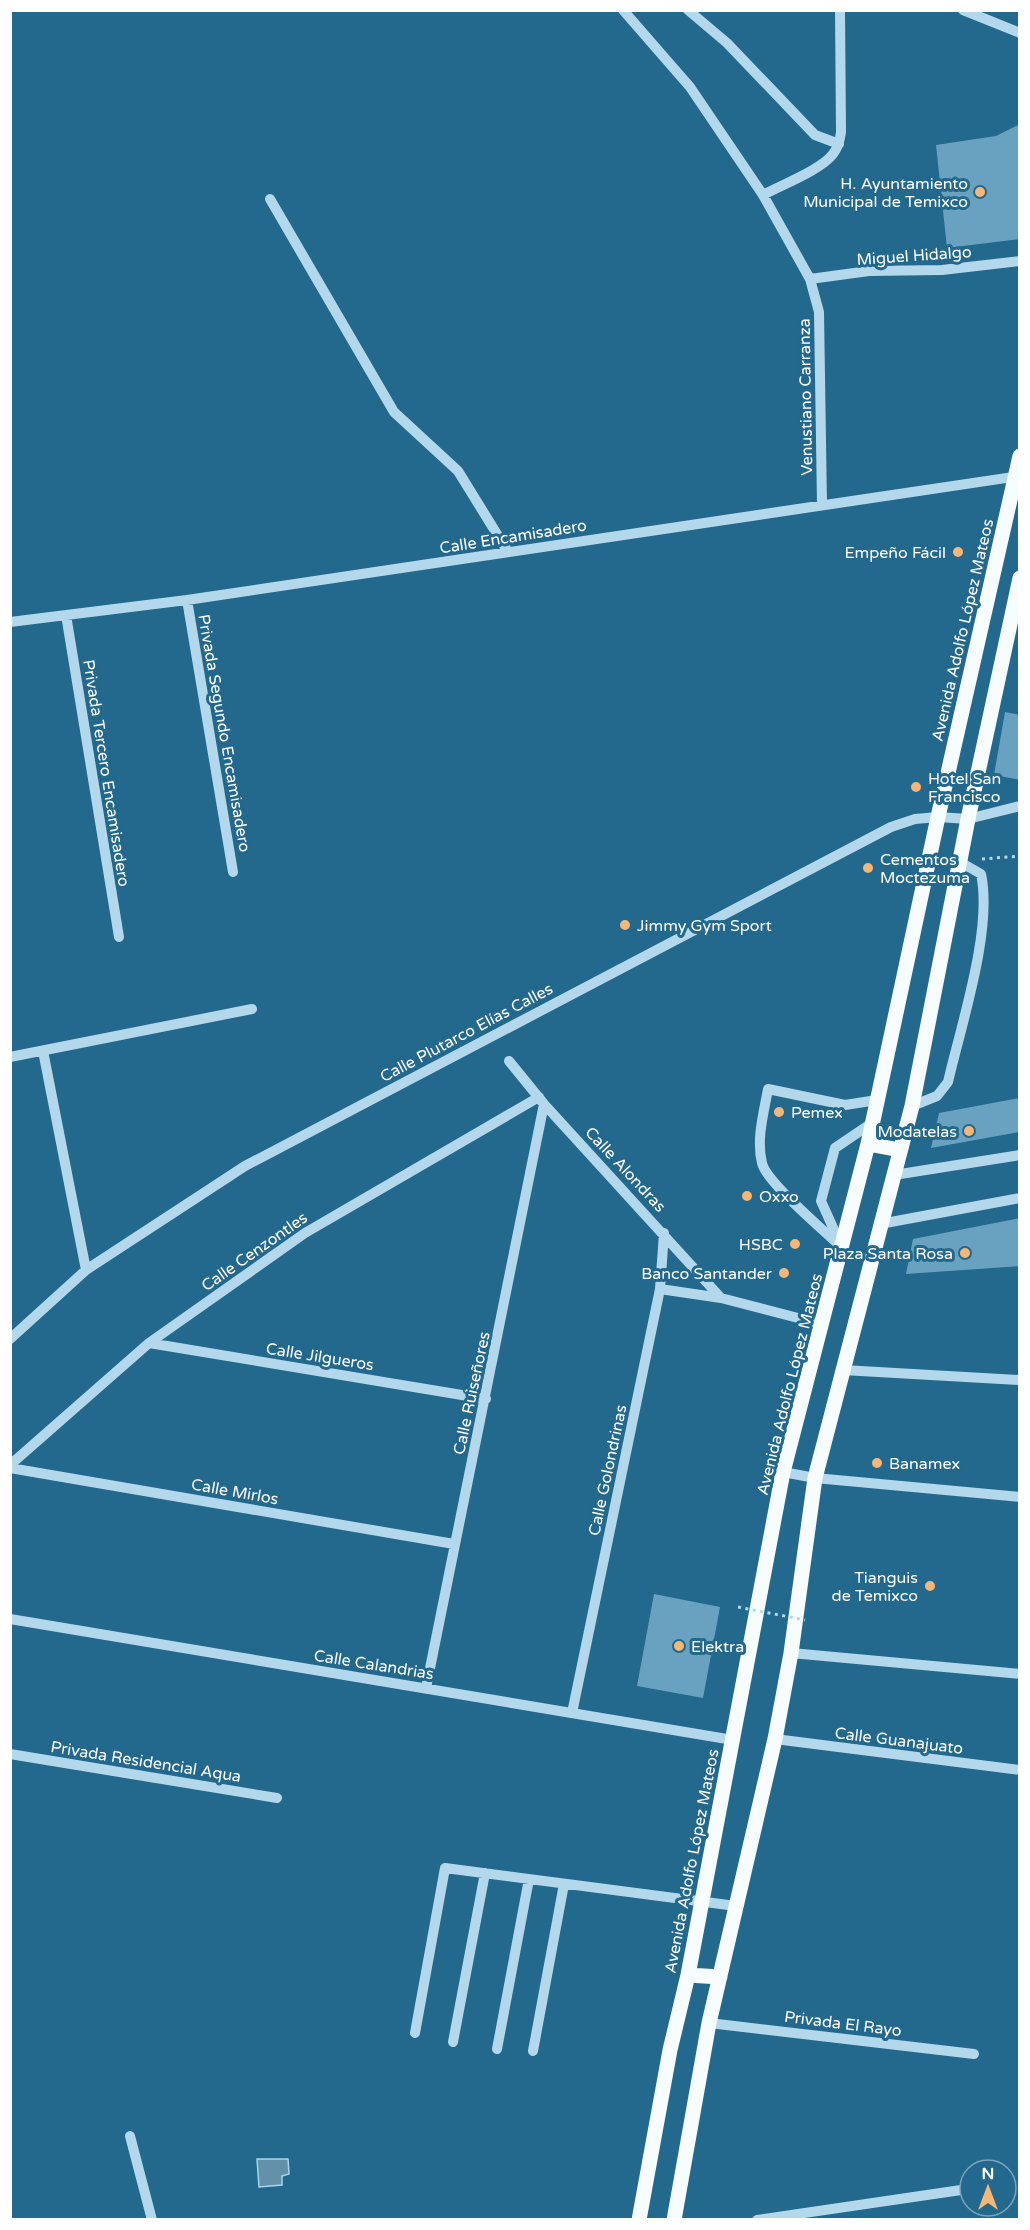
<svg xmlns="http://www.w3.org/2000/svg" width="1030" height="2230" font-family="'Varela Round',sans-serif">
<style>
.water{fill:#6491aa;stroke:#a7d5ec;stroke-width:1.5}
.building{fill:#69a2c0}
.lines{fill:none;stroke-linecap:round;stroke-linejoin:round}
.path{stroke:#b3d8eb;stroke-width:3;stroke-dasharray:3 4.5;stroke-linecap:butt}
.minor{stroke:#b3d8eb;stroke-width:10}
.major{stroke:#f7fcff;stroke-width:15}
.path-bridge{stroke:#b3d8eb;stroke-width:3;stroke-dasharray:3 4.5;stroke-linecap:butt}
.poi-dot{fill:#f6b676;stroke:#23688d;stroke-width:2}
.labels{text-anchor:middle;stroke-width:6;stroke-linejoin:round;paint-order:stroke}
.poi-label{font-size:16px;fill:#fff;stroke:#23688d;text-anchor:end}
.street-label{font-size:16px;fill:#fff;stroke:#23688d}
</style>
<rect width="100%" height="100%" fill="#23688d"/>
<path class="water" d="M257,2159h31l1,15 -7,2v9l-23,2z"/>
<path class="building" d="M1020,124v115l-73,9 -11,-103 60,-9z
M1005,712l15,3v65l-26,-5z
M1020,1098v34l-89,16 8,-35z
M1020,1218v48l-114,8 7,-35z
M654,1594l66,13 -17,91 -66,-12z"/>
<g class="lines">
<path class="path" d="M982,859l38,-3"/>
<path class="minor" d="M623,10l67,77 73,108 47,84 9,33 3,193
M688,10l39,33 88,92 24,9
M963,10l57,23
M763,195c18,-10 58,-25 70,-41 5,-6 7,-14 8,-22l-1,-122
M270,199l124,213 64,59 50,81
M810,279l59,-8 73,-1 78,-9
M187,600l46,272
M66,615l53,322
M10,622l177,-22 833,-124
M43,1051l43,219
M10,1057l242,-48
M509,1061l35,43 177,194
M912,1106l25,-10 11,-14c13,-57 45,-152 33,-208l-21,-12
M894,1175l126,-20
M880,1224l140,-26
M839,1241l-18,-40 14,-53 37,-25
M841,1247c-16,-16 -75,-65 -79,-84 -6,-24 2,-51 6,-74l77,16 32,-5
M660,1289l61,9 100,26
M10,1339l76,-69 159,-104 646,-339 24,-8 23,-2 30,2 52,-13
M149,1343l337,56
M843,1370l177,10
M10,1465l139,-122 156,-110 234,-136
M10,1468l444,76
M783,1472l32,6 205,19
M10,1619l723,121
M791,1653l229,21
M426,1688l118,-584
M572,1713l88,-424 4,-56
M775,1739l245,31
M10,1754l267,44
M709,2023l265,31
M415,2033l30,-165 291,38
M453,2042l32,-169
M497,2049l32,-170
M533,2051l31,-167
M130,2136l22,84
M757,2220l204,-30"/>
<path class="major" d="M868,1144l32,6
M688,1975l32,2
M639,2220l31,-170 18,-75 95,-503 85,-328 70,-327 82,-361
M674,2220l35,-197 66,-284 16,-86 24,-175 97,-372 56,-287 52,-241"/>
<path class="path-bridge" d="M738,1607l67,13"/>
</g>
<g class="poi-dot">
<circle cx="980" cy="192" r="6"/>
<circle cx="958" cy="552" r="6"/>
<circle cx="916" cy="787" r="6"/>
<circle cx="868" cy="868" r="6"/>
<circle cx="625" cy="925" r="6"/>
<circle cx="779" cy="1112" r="6"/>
<circle cx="969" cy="1131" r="6"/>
<circle cx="747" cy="1196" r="6"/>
<circle cx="795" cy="1244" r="6"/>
<circle cx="965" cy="1253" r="6"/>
<circle cx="784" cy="1273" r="6"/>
<circle cx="877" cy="1463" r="6"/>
<circle cx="930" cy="1586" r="6"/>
<circle cx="679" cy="1646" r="6"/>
</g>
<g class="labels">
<g class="poi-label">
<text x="968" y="189">H. Ayuntamiento<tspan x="968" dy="18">Municipal de Temixco</tspan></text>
<text x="946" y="558">Empeño Fácil</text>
<text x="928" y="784" text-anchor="start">Hotel San<tspan x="928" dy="18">Francisco</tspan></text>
<text x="880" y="865" text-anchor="start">Cementos<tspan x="880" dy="18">Moctezuma</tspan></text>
<text x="637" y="931" text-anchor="start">Jimmy Gym Sport</text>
<text x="791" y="1118" text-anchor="start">Pemex</text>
<text x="957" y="1137">Modatelas</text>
<text x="759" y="1202" text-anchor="start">Oxxo</text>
<text x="783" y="1250">HSBC</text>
<text x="953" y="1259">Plaza Santa Rosa</text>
<text x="772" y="1279">Banco Santander</text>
<text x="889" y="1469" text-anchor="start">Banamex</text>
<text x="918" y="1583">Tianguis<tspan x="918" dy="18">de Temixco</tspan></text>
<text x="691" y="1652" text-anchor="start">Elektra</text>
</g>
<g class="street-label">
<text transform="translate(914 255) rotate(-4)" y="6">Miguel Hidalgo</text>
<text transform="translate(805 397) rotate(-91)" y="6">Venustiano Carranza</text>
<text transform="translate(513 536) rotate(-9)" y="6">Calle Encamisadero</text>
<text transform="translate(962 630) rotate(-77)" y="6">Avenida Adolfo López Mateos</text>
<text transform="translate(225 733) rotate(80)" y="6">Privada Segundo Encamisadero</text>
<text transform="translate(107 773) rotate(81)" y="6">Privada Tercero Encamisadero</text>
<text transform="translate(466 1032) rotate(-28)" y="6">Calle Plutarco Elías Calles</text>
<text transform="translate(626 1169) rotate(47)" y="6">Calle Alondras</text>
<text transform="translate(254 1251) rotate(-35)" y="6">Calle Cenzontles</text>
<text transform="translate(320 1356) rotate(9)" y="6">Calle Jilgueros</text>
<text transform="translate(789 1384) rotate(-76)" y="6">Avenida Adolfo López Mateos</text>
<text transform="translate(471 1393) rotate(-78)" y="6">Calle Ruiseñores</text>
<text transform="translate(607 1470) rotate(-78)" y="6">Calle Golondrinas</text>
<text transform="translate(235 1491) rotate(10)" y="6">Calle Mirlos</text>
<text transform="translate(374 1664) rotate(9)" y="6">Calle Calandrias</text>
<text transform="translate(899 1740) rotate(7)" y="6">Calle Guanajuato</text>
<text transform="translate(146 1761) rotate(9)" y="6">Privada Residencial Aqua</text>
<text transform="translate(691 1861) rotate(-79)" y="6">Avenida Adolfo López Mateos</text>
<text transform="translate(843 2023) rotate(7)" y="6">Privada El Rayo</text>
</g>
</g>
<rect width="1030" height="2230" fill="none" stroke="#ffffff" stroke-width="24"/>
<g transform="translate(988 2188)"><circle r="28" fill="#23688d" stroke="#7ba4bb" stroke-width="1.5"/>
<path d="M0-4.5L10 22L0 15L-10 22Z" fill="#f6b676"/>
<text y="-9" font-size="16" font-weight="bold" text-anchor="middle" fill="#ffffff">N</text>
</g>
</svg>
